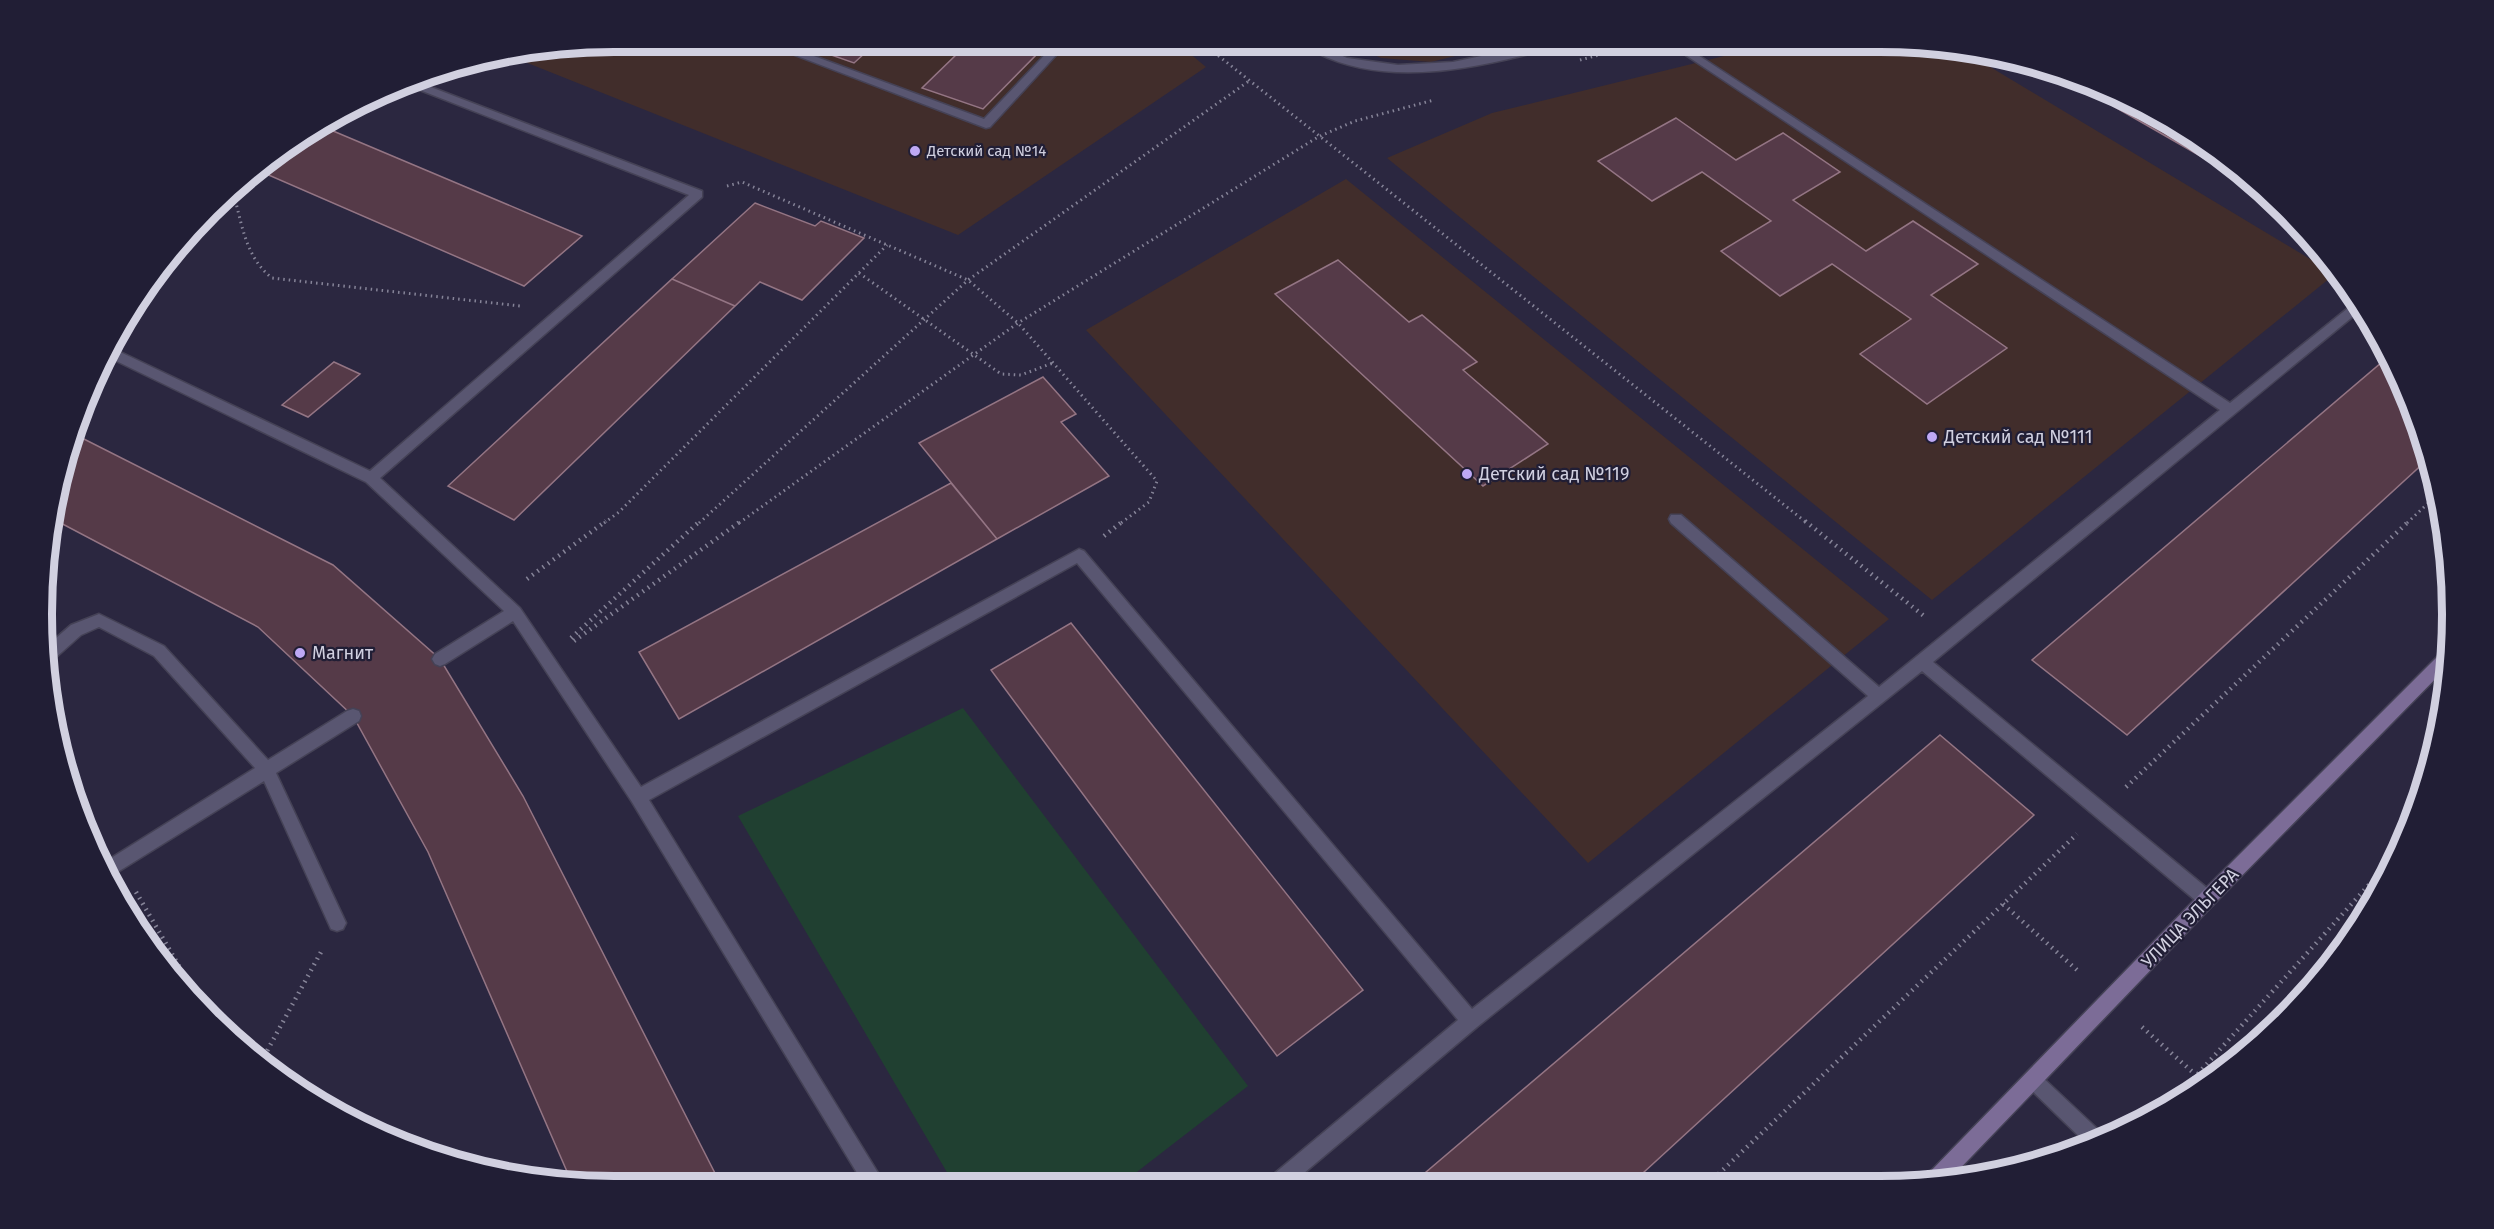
<svg xmlns="http://www.w3.org/2000/svg" width="2494" height="1229" font-family="'Fira Sans',sans-serif">
<style>
.education{fill:#412d2b}
.green{fill:#204031}
.building{fill:#553a48;stroke:#947584;stroke-width:1.5}
.lines{fill:none;stroke-linecap:round;stroke-linejoin:round}
.lane-casing{stroke:#454256;stroke-width:3}
.secondary-casing{stroke:#454256;stroke-width:3}
.path-far1{stroke:#868498;stroke-width:3;stroke-dasharray:1.5 4;stroke-linecap:butt}
.path{stroke:#868498;stroke-width:4.5;stroke-dasharray:1.5 5;stroke-linecap:butt}
.lane{fill:#595671;fill-rule:evenodd}
.secondary{fill:#7c6c97;fill-rule:evenodd}
.poi-dot{fill:#bea9f5;stroke:#211e35;stroke-width:2}
.labels{text-anchor:middle;stroke-width:4.5;stroke-linejoin:round;paint-order:stroke}
.far-poi-label{font-size:15px;fill:#d1d0e0;stroke:#211e35;text-anchor:start}
.poi-label{font-size:18px;fill:#d1d0e0;stroke:#211e35;text-anchor:start}
.street-label{font-size:18px;fill:#d1d0e0;stroke:#211e35}
.rim{fill:none;stroke:#d1d0e0;stroke-width:8}
</style>
<rect width="100%" height="100%" fill="#2b2740"/>
<path class="education" d="M615,42h561l30,25 -248,168 -443,-177z
M1346,42h165l-80,20 -50,-4z
M1781,42h99l82,8 373,224 -403,326 -545,-442 105,-45z
M1346,179l543,440 -301,244 -502,-533z"/>
<path class="green" d="M963,708l285,378 -128,99 -165,1 -217,-370z"/>
<path class="building" d="M803,42h74l-23,21 -54,-19z
M935,42h77l28,9 -57,58 -61,-21 38,-37z
M2054,72l45,14 99,53 65,53z
M1676,118l60,42 47,-27 57,39 -47,28 73,51 47,-30 65,43 -47,31 76,53 -80,56 -67,-50 51,-35 -79,-55 -52,32 -59,-45 50,-30 -69,-49 -50,29 -54,-40z
M326,128l256,108 -58,50 -267,-116 11,-11z
M755,203l60,23 6,-5 43,17 -62,62 -42,-18 -25,24 -63,-27z
M1338,260l71,62 13,-7 55,47 -14,8 85,74 -65,42 -208,-192z
M672,279l63,27 -221,214 -66,-34z
M2388,357l21,39 19,63 -301,276 -95,-75z
M334,362l26,12 -52,43 -26,-12z
M1043,377l33,37 -15,8 48,54 -112,63 -78,-96z
M74,434l259,131 107,94 83,137 199,391h-108l-42,-4 -144,-331 -75,-136 -95,-89 -205,-108v-17z
M951,483l46,56 -318,180 -40,-67z
M1071,623l292,367 -86,66 -286,-386z
M1940,735l94,80 -402,368 -220,1z"/>
<g class="lines">
<g class="lane-casing">
<path id="lane" d="M761,42h15l208,77 73,-77h11l-78,85 -4,1z
M1298,42h14l35,16 51,7 55,-3 94,-20h17c-9,8 -30,10 -43,14 -65,16 -142,28 -204,-3 -6,-3 -14,-6 -19,-11z
M1666,42h12l552,361 128,-103 4,9 -429,353 280,231 3,6 -3,6 -6,2 -6,-2 -279,-234 -445,356 -186,157 -24,1 2,-7 189,-158 -381,-457 -428,237 237,386h-21l-233,-384 -119,-181 -68,43 -5,2 -5,-2 -3,-5 3,-5 69,-43 -138,-129 -260,-126 5,-8 3,1 256,122 319,-276 -282,-110 8,-4 287,110v6l-322,281 140,130 121,179 438,-238 5,2 388,458 396,-313 -197,-173 -2,-4 2,-4h10l198,172 341,-277z
M99,614l65,32 104,114 79,-49 6,-2 6,2 2,5 -2,5 -83,52 70,150 -3,6 -6,2 -6,-2 -67,-148 -156,97 -8,-13 155,-97 -101,-112 -55,-29 -18,8 -28,25 -5,1v-16l23,-20z
M2034,1072l6,3 67,63 -18,8 -61,-59 -3,-6 3,-6z"/>
</g>
<g class="secondary-casing">
<path id="secondary" d="M2449,650l-2,17 -234,238 -266,277h-22l2,-7 274,-282 242,-242z"/>
</g>
<path class="path-far1" d="M1201,42l606,481
M1580,60l60,-16
M727,186l15,-4 226,98 50,43 139,158 -8,21 -28,21
M234,195c8,30 12,63 38,83l248,28
M859,273l142,101 20,1 32,-12
M604,523l15,-11 268,-267
M699,523l269,-243 281,-199
M739,523l279,-200 300,-186 37,-16 79,-21
M2407,523l31,-29"/>
<path class="path" d="M1805,521l119,95
M1104,536l19,-15
M527,579l79,-58
M571,638l129,-117
M574,641l167,-120
M2126,787l283,-266
M85,815l14,21
M136,892l72,124
M2003,904l74,66
M2142,1027l55,49
M261,1062l60,-110
M2176,1098l219,-242
M1709,1183l368,-349"/>
<use href="#lane" class="lane"/>
<use href="#secondary" class="secondary"/>
</g>
<g class="poi-dot">
<circle cx="915" cy="151" r="6"/>
<circle cx="1932" cy="437" r="6"/>
<circle cx="1467" cy="474" r="6"/>
<circle cx="300" cy="653" r="6"/>
</g>
<g class="labels">
<g class="far-poi-label">
<text x="927" y="156">Детский сад №14</text>
</g>
<g class="poi-label">
<text x="1944" y="443">Детский сад №111</text>
<text x="1479" y="480">Детский сад №119</text>
<text x="312" y="659">Магнит</text>
</g>
<g class="street-label">
<text transform="translate(2190 918) rotate(-46)" y="6">УЛИЦА ЭЛЬГЕРА</text>
</g>
</g>
<path d="M0 0H2494V1229H0ZM614 52H1880A562 562 0 0 1 2442 614V614A562 562 0 0 1 1880 1176H614A562 562 0 0 1 52 614V614A562 562 0 0 1 614 52Z" fill="#211e35" fill-rule="evenodd"/>
<path class="rim" d="M614 52H1880A562 562 0 0 1 2442 614V614A562 562 0 0 1 1880 1176H614A562 562 0 0 1 52 614V614A562 562 0 0 1 614 52Z"/>
</svg>
